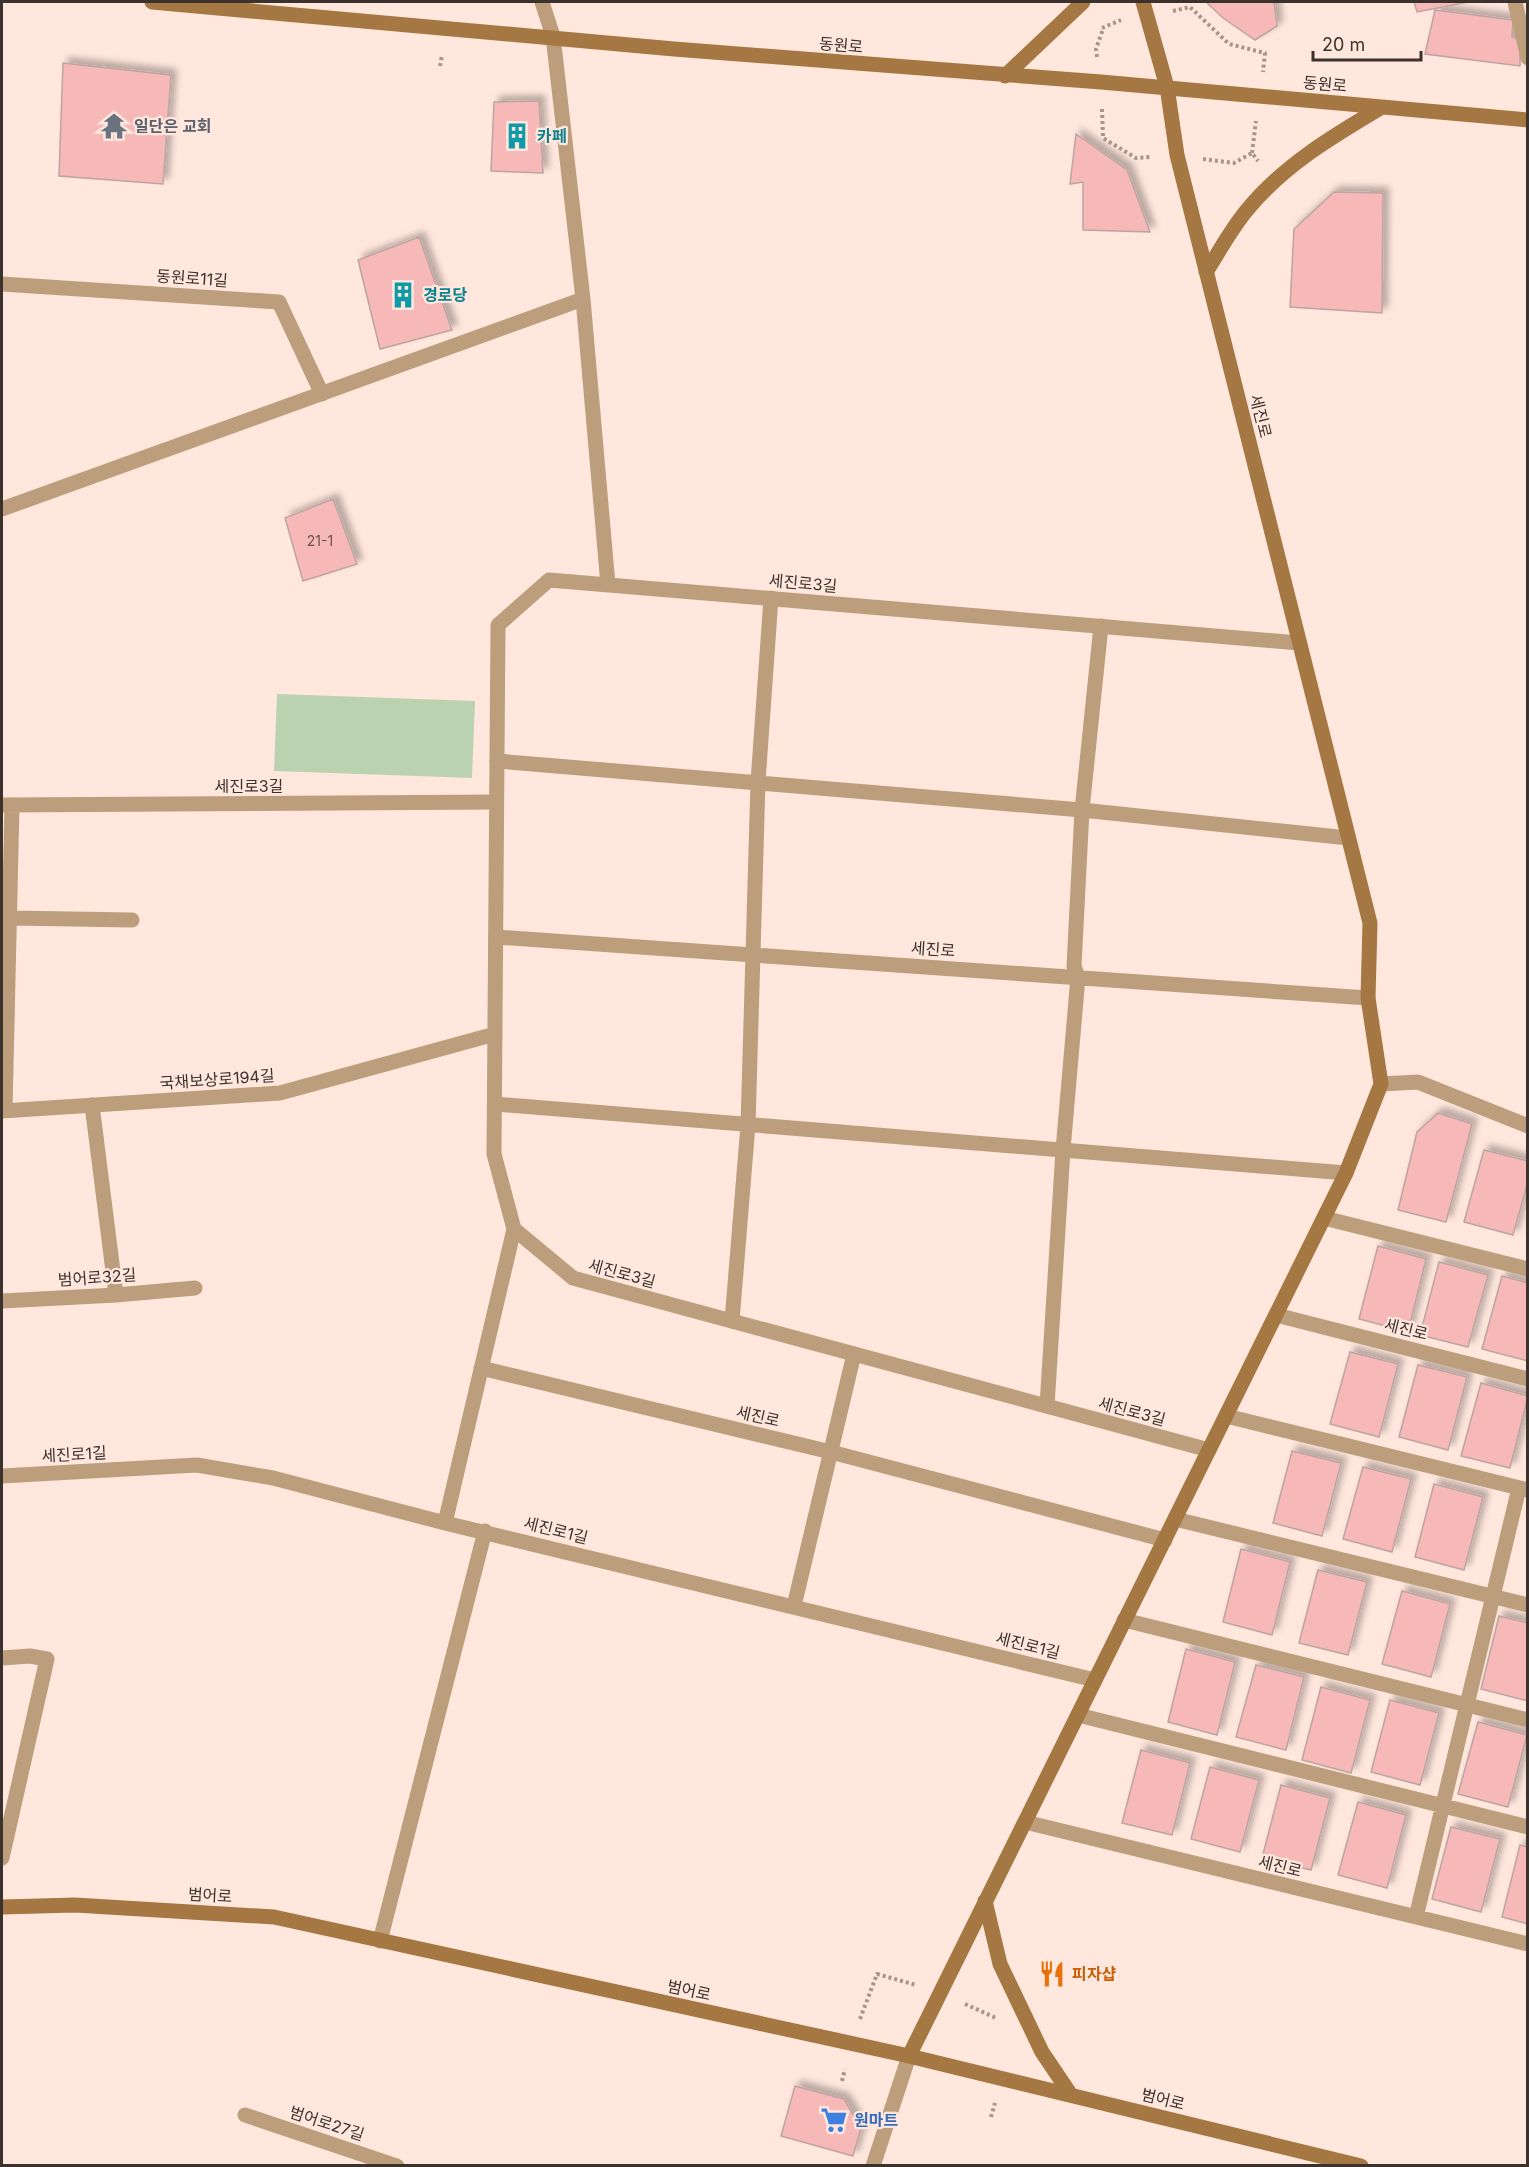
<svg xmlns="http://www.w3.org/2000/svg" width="1529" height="2167" font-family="Inter,'Noto Sans KR',sans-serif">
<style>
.green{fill:#bad2b0}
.building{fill:#f7b9b7;stroke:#bda4a3;stroke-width:1.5;filter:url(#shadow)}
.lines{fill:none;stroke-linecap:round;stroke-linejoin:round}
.path{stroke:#a6948d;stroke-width:4;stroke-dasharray:3 3;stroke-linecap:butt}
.lane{stroke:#bd9e7c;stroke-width:15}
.street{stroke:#bd9e7c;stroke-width:15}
.secondary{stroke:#a57742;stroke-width:15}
.labels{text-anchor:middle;stroke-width:4.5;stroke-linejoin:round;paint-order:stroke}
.number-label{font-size:14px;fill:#6a5450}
.street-label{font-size:16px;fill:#3b322e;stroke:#ffe7dd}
.worship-label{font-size:16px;font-weight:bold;fill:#5b616d;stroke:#ffe7dd;text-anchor:start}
.culture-label{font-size:16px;font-weight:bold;fill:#0d838f;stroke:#ffe7dd;text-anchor:start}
.food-label{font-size:16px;font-weight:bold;fill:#c56008;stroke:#ffe7dd;text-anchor:start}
.shop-label{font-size:16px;font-weight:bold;fill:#366cbe;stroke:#ffe7dd;text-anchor:start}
</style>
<defs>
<filter id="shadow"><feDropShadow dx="5.5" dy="-5.5" stdDeviation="3" flood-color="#0004"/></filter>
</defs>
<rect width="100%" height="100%" fill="#ffe7dd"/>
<path class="green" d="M277,694l198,7 -3,77 -198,-7z"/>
<path class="building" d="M1206,2h68l3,24 -22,14 -32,-22z
M1414,2h54l-51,10z
M1435,10l78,10 -1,17 8,3v26l-95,-12z
M63,63l108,12 -8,109 -104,-8z
M539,101l4,72 -52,-2 3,-69z
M1076,134l51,36 23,62 -67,-2v-48l-13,2z
M1334,192l49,1 -1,120 -92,-6 4,-78z
M419,237l33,93 -72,19 -22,-89z
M333,499l24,65 -54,17 -18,-63z
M1438,1113l34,11 -26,98 -48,-12 19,-78z
M1484,1150l44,11v20l-15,54 -49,-13z
M1378,1246l48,13 -18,73 -49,-13z
M1439,1262l49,13 -20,72 -48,-12z
M1502,1276l26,7v78l-46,-12z
M1350,1352l48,12 -19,73 -49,-13z
M1418,1365l49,12 -19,73 -49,-13z
M1481,1383l47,13 -18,72 -49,-12z
M1292,1451l49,12 -19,73 -49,-13z
M1363,1467l48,12 -19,73 -49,-13z
M1434,1484l49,13 -19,73 -49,-13z
M1241,1549l49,13 -18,73 -49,-13z
M1318,1570l49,12 -19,73 -49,-12z
M1402,1591l48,13 -19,73 -49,-13z
M1499,1616l29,7v78l-47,-12z
M1186,1649l49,13 -18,73 -49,-13z
M1256,1665l48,12 -18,73 -50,-13z
M1321,1687l49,13 -19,73 -49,-13z
M1390,1700l49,13 -19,72 -49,-13z
M1478,1722l49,13 -19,72 -50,-13z
M1141,1750l49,13 -18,72 -50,-12z
M1210,1767l49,13 -19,72 -49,-13z
M1281,1785l49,13 -19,72 -49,-12z
M1358,1802l48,13 -19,73 -49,-13z
M1451,1827l49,12 -19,73 -49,-13z
M1520,1845l8,2v77l-26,-7z
M795,2086l49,13 17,29 -8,28 -72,-20z"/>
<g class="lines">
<path class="path" d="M1173,11l17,-4 39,37 36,9 -2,19
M1102,28l19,-8
M1097,57l-1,-8 7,-20
M440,66l2,-11
M1102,109l1,29 33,20 15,-1
M1252,153l4,-32
M1203,159l31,4 18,-10 6,8
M965,2004l31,14
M860,2019l17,-45 39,11
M842,2081l3,-12
M991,2117l4,-14"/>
<path class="lane" d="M1515,2l13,56
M2,284l277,18 43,92
M497,761l585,49 266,28
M2,805l494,-3
M10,918l122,2
M496,937l872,61
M495,1104l851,69
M92,1105l24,190
M5,1110l7,-305
M1324,1218l204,51
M2,1301l114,-6 79,-7
M1276,1315l252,64
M732,1321l16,-196 10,-343 13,-184
M481,1368l350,84 334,88
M1047,1406l16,-256 15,-173 -4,-11 8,-156 19,-184
M1226,1416l302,74
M2,1476l195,-11 76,13 172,45 650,157
M1175,1519l353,86
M445,1523l69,-294
M794,1606l60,-252
M1124,1620l404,100
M2,1658l28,-2 17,3 -45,199
M1078,1715l450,112
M1025,1822l503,122
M1416,1917l103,-429
M380,1941l105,-410"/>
<path class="street" d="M583,299l25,286
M2,509l581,-210 -30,-263 -11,-34
M1381,1084l37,-2 110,44
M2,1111l278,-18 215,-59
M1209,1450l-636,-172 -59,-49 -20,-75 4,-529 51,-45 750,63
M245,2115l152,51
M873,2166l36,-110"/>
<path class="secondary" d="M152,2l522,47 427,33 427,38
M1005,76l78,-74
M1206,272c13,-20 25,-43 41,-62 37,-45 86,-74 135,-103
M985,1901l15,63 42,88 29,43
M2,1907l73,-2 199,12 635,139 452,110
M909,2056l437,-883 35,-89 -13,-86 2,-75 -193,-768 -10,-68 -24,-85"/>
</g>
<defs>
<g id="temple-bare" transform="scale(2.07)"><path d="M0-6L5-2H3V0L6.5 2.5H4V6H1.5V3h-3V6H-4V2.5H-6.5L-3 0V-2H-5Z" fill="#6b7280" stroke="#ffe7dd" stroke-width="2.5" paint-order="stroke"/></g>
<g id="building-bare" transform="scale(2.07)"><path d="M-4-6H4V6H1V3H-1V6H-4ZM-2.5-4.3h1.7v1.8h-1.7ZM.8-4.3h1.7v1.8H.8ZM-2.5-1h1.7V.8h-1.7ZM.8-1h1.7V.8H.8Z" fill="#0f9aa8" stroke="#ffe7dd" stroke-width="2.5" paint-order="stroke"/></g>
<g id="restaurant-bare" transform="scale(2.07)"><path d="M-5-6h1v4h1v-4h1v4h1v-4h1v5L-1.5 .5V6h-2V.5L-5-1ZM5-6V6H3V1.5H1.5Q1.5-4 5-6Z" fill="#e8710a" stroke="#ffe7dd" stroke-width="2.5" paint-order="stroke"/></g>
<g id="supermarket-bare" transform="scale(2.07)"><path d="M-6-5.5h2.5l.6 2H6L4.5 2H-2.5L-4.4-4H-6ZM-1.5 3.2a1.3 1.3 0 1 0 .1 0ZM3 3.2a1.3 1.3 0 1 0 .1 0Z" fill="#3f7fe0" stroke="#ffe7dd" stroke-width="2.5" paint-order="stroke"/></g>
</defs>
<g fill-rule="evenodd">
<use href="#temple-bare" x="114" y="126"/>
<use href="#building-bare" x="517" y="136"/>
<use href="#building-bare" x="403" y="295"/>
<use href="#restaurant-bare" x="1052" y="1974"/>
<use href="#supermarket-bare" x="834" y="2120"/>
</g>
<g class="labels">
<g class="number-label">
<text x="320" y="546">21-1</text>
</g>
<g class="street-label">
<text transform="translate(841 45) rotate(5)" y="6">동원로</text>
<text transform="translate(1325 84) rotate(5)" y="6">동원로</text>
<text transform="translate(192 278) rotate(4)" y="6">동원로11길</text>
<text transform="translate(1261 416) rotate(76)" y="6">세진로</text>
<text transform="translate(803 583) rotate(5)" y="6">세진로3길</text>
<text x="249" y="792">세진로3길</text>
<text transform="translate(933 949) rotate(4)" y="6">세진로</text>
<text transform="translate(217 1079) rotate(-4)" y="6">국채보상로194길</text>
<text transform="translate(622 1273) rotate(15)" y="6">세진로3길</text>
<text transform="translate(97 1277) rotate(-4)" y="6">범어로32길</text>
<text transform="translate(1406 1329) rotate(14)" y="6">세진로</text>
<text transform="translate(1132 1411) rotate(15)" y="6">세진로3길</text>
<text transform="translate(758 1416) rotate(13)" y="6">세진로</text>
<text transform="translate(74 1454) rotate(-3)" y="6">세진로1길</text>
<text transform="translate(556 1530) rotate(14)" y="6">세진로1길</text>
<text transform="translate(1028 1645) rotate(14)" y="6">세진로1길</text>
<text transform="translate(1280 1866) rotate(14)" y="6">세진로</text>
<text transform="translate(210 1895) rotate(3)" y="6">범어로</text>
<text transform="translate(689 1990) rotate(12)" y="6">범어로</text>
<text transform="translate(1163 2099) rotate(14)" y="6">범어로</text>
<text transform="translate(327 2123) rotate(18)" y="6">범어로27길</text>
</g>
<g class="worship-label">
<text x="134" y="132">일단은 교회</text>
</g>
<g class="culture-label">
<text x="537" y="142">카페</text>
<text x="423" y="301">경로당</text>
</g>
<g class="food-label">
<text x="1072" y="1980">피자샵</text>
</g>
<g class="shop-label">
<text x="854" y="2126">원마트</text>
</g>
</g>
<rect width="1529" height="2167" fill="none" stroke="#3b322e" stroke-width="6"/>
<path d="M1313 51v9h108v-9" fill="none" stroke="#3b322e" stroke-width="3"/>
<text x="1322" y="51" font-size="18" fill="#3b322e" stroke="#ffe7dd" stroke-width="4.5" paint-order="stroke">20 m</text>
</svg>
